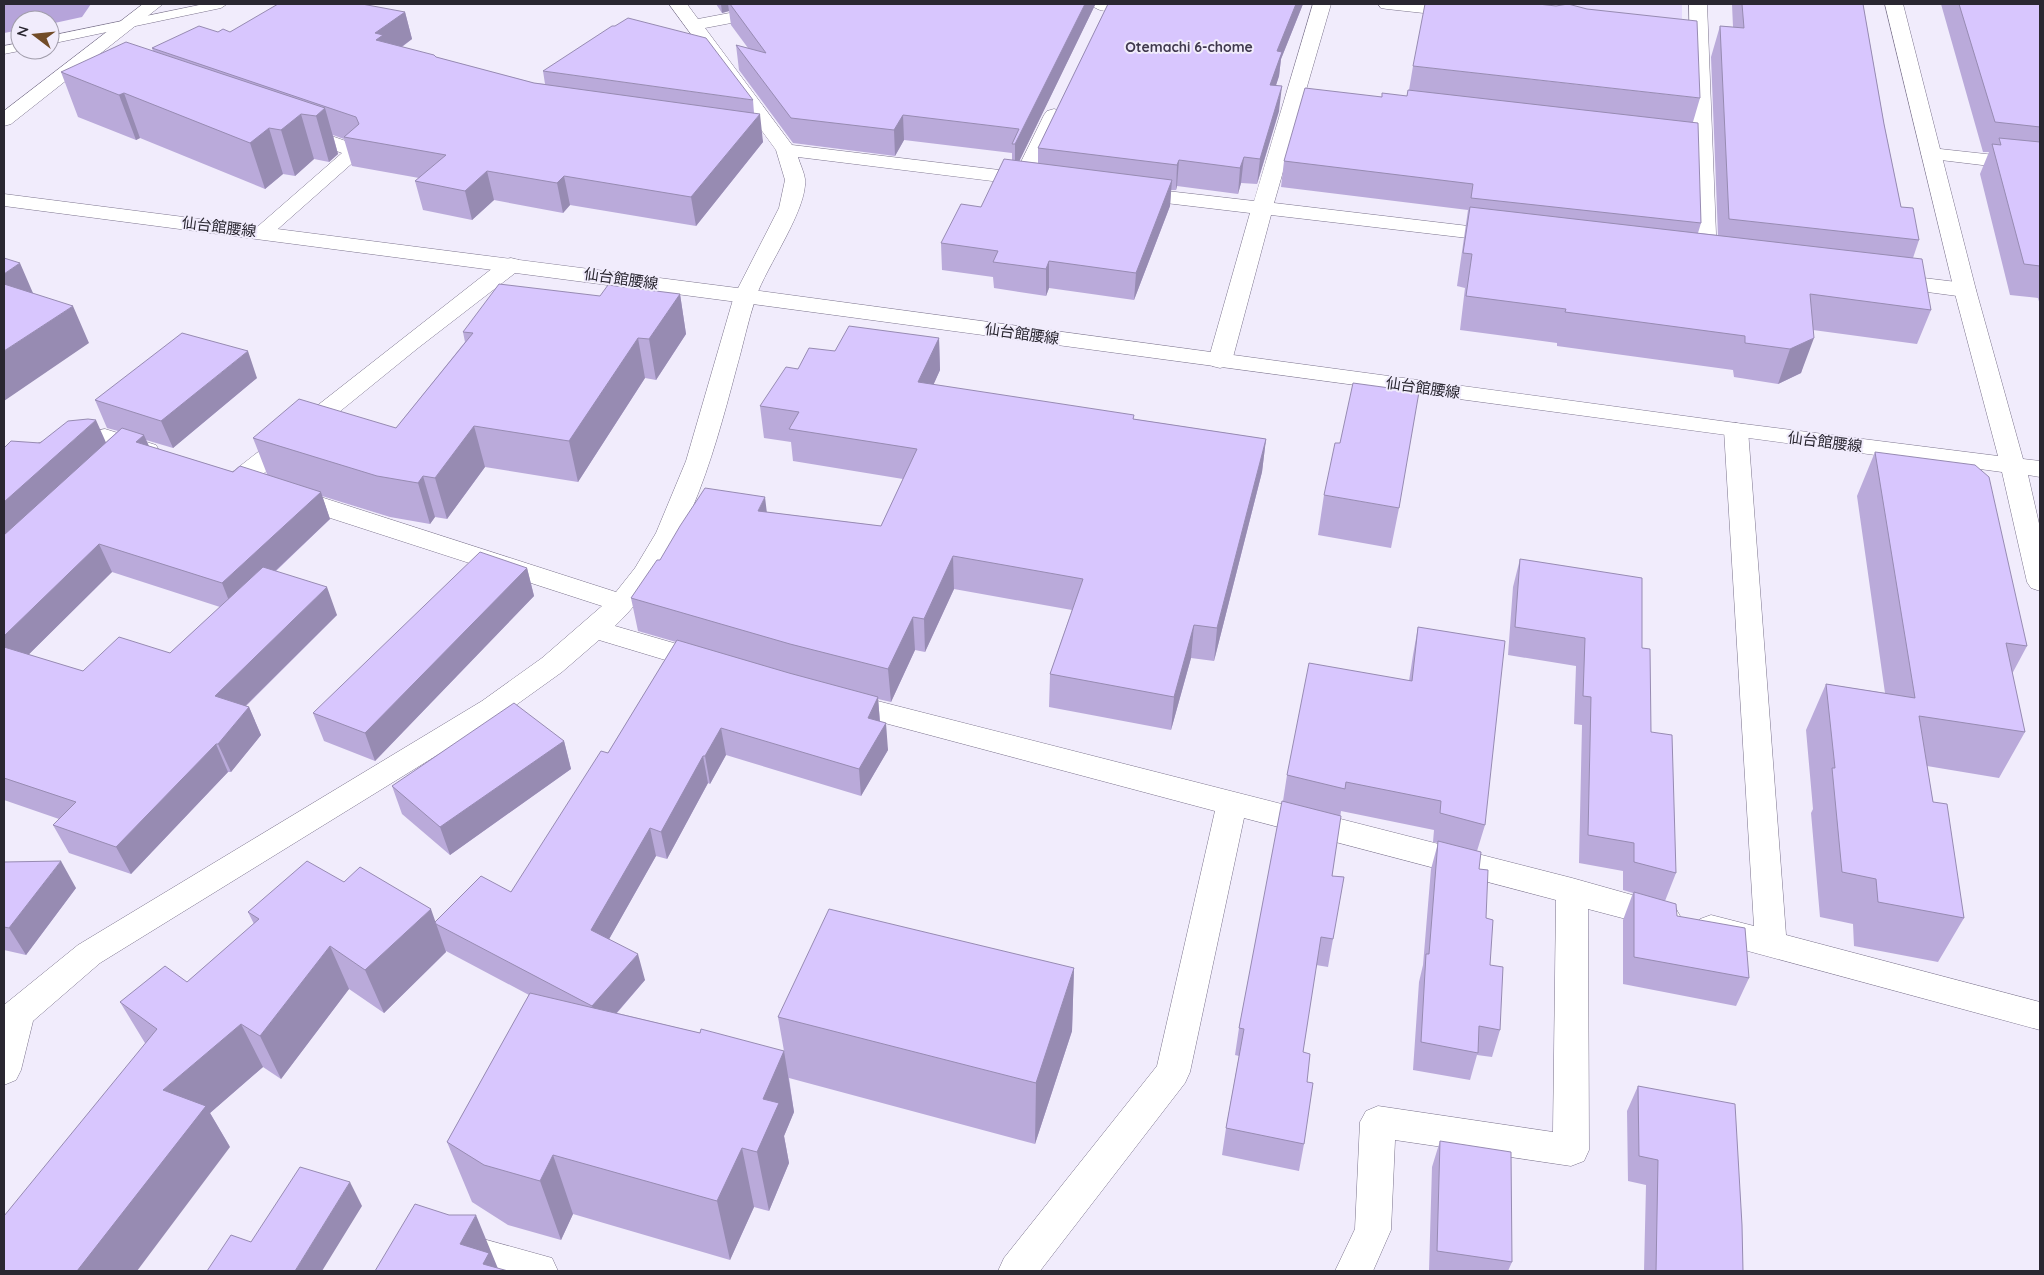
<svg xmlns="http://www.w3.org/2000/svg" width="2044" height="1275" font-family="Quicksand,'Noto Sans JP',sans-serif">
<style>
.green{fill:#e4d8fd}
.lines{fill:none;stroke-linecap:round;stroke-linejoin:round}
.river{fill:#b6a4da;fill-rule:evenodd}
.lane-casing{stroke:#7c748d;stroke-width:1}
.street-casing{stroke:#7c748d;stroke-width:1}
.secondary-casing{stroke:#7c748d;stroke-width:1}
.lane{fill:#fff;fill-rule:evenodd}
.street{fill:#fff;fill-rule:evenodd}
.secondary{fill:#fff;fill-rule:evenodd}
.wall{fill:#baaada;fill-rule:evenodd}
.shaded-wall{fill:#978bb2}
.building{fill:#d8c6fe;stroke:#978bb2}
.labels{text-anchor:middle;stroke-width:4;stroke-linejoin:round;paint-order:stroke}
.far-neighbourhood-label{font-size:14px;font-weight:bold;fill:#40394e;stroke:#f1ecfc}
.street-label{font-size:15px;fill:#2a2731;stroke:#f1ecfc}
</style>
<rect width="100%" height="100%" fill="#f1ecfc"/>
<path class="green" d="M1438,4h244v18z"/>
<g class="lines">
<path class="river" d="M4,4h87l-9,13 -32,7v-4h-30v10l-16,3z"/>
<g class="lane-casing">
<path id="lane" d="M204,4h23l-6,4 -171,36v-8z
M20,43v7h4l-20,4v-8z"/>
</g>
<g class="street-casing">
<path id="street" d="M669,4h18l11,15 79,-15h36l-3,4 -6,1 -99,19 87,117 224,27 28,-57 3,-4 7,-2 7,2 3,4 -29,59 5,2 3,4 -3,4 -7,2 -235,-29c2,7 6,15 7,22 3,30 -39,88 -49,118 -8,23 -13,49 -20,73 -24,91 -51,189 -121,256l100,29 4,7 -4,7 -10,3 -106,-32 -37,32 -60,43 -402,248 -67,58 -12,49 -5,10 -12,5v-80l74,-60 404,-244 60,-43 60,-52 -321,-104 -4,-6 4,-6 9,-2 9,2 317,102 19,-24 21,-35 30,-72 48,-165 45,-88 6,-28 -9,-30z
M1091,4h29c-7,9 -22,9 -29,0z
M1313,4h18l-25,86 40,6 3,4 -3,4 -7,2 -36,-4 -29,101 228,27 8,1 3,5 -3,5 -8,1 -231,-27 -39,146 -4,5 -8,2 -8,-2 -4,-5 42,-148 -118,-14 -7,-2 -3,-4 3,-4 7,-2 122,14z
M1378,4c28,-2 61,-3 88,4l3,4 -3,4 -6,1 -73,-8 -6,-1z
M1689,4h18l10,256 -3,5 -8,1 -8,-1 -3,-5z
M300,125l63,22 3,4 -96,85 -7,2 -7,-2 -4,-4 4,-4 86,-75 -49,-18 -3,-4 3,-4z
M1931,148l109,12v12l-116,-14 -3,-4 3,-4z
M511,258l8,2 3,5 -3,5 -101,78 -170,138 -9,2 -9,-2 -4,-6 4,-6 273,-214z
M1890,274l75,9 8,2 3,5 -3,5 -8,2 -83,-11 -3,-5 3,-5z
M1736,423l9,2 3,5 38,505 254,67v28l-329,-89 -11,-4 -5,-9 5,-9 11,-4 43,11 -30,-496 3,-5z
M105,429l51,16 3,5 -3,5 -9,3 -43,-14 -42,8 -58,21v-17l43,-16z
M842,692l730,186 103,29 5,9 -5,9 -11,4 -76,-20 1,241 -5,11 -13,5 -176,-26 -4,90 -18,41h-38l20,-42 5,-107 6,-11 12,-5 175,26 3,-232 -312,-82 -54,254 -5,11 -145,188h-42l6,-13 153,-192 58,-255 -383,-102 -4,-7 4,-7z
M458,1232l94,26 6,13h-82l-31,-10 -6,-12 6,-12z"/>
</g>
<g class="secondary-casing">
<path id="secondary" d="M143,4h20l-152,120 -7,2v-15z
M1885,4h18l73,286 47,169 17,2v16l-12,-2 12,53v63l-9,-3 -4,-6 -25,-110 -1257,-169 -741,-97v-12l741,95 991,134 262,33 -44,-166z"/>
</g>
<use href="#lane" class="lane"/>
<use href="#street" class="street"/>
<use href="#secondary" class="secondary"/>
</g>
<path class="wall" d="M716,4h381l-2,1 -76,156 19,2v-15l70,-144h195l-22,55 -2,17 -3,9 3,26 -22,73 -16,-1 -3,11 -61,-8 -1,4h-5l-1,16 -36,94 -85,-12 -3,8 -52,-8 -1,-11 -51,-7 -1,-27 40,-36 31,-47v-7l-108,-13 -9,16 -102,-13 -54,-73 -3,-25 12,3 -17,-23 -2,-14 -7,2z
M1732,4h131l21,120 17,83 18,33 -6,18 18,52 -14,34 -104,-14 -12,43 -23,11 -44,-7 -1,-7 -176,-24v-3l-97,-13 5,-42 -8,-2 9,-62 2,-14 -187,-23 3,-26 98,-64 25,-1 2,-6 4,-24 287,32 -7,24 8,101 -3,10 20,2 -7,-178 9,-31 13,1z
M1941,4h99v301l-2,-7 -28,-3 -30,-121 9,-22h-6z
M405,12l7,27 -10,8 34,10 98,26 11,1 -2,-13 210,29 1,13 9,29 -67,84 -126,-21 -7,8 -69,-13 -22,20 -49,-10 -8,-29 4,-3 -67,-12 -8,-27 -11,-4 5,19 -9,8 -15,-3 -19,17 -12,-2 -18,15 -125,-51 -4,2 -58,-23 -17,-45 92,-21 -1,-3 66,-16h12z
M680,294l6,40 -30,46 -11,-2 -67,104 -93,-15 -38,52 -12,-2 -5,7 -40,-7 -68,-21 8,23 -54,52 61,44 -91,91 3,1 12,28 -30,37h-3l-97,102 -62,-21 -16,-28 6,-6 -55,-19v-352l36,-5 66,-1 12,-11 -11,-3 -12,-28 162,-22 -84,70 -27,-8 3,6 84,26 34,2 -14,-36 143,-10 69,-86 -2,-10 137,-36zM112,572l108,35 -50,46 -87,18 -55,-16z
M939,338l1,32 -7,15 201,34 132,20 -4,33 -48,189 -23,-3 -20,72 -122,-23 1,-33 22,-64 -118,-21 -29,63 -10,-2 -24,52 -13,-3 2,22 8,29 -27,46 -135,-41 -16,29 -2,-1 -41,76 -11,-3 -47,83 36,41 -28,33 83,20 84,18 -6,-34 296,-49 -2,63 -37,113 -246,-66 5,34 -10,24 5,27 -20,48 -15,-4 -24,53 -157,-46 -12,26 -53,-15 -36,-23 -25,-60 82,-147 -83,-44v1l-62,61 -35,-24 -68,90 -18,-12 -53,46 20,34 -85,-104 -25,-41 67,-20 67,-58 -6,-12 96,-30 91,40 76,-30 97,-139 68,-111 -38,-11 -7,-33 29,-38 107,-48 114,14 22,-47 -110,-18 -2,-19 -27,-4 -4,-32 38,-37 37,-18z
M1875,452l152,194 -15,28 13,58 -26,46 -72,-12 6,36 31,116 -26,44 -84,-16 -1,-22 -33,-7 -9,-104 2,-4 -7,-79 20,-46 59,9 -28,-197z
M1324,495l75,13 -8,40 -73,-13z
M1520,559l122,89 9,84 25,141 -11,28 12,15 72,62 -13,28 -113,-22v-64l10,-27 -10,-3v-19l-44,-8 3,-138 -8,-1 2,-58 -68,-11 5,-68z
M527,568l7,28 -159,165 -51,-20 -11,-28z
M1418,627l67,198 -8,26 2,18 7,49 4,47 10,65 -8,27 -15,-2 -7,25 -57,-10 6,-88 4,-17 8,-96 7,-26 -5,-1 1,-12 -93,-19 -9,65 1,63 -5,28 -12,-2 -13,87 4,30 -3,62 -5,27 -77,-16 4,-27 13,-72 -4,-1 4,-27 44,-227 4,-26 122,-94 4,-26z
M564,741l7,28 -121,86 -48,-41 -10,-28z
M4,862l72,26 -50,67 -22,-5z
M1638,1086l105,185h-99l2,-86 -18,-4 -1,-70z
M1440,1141l72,121 -4,9h-79l3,-104z"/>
<path class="shaded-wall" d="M721,4h7l1,7 -7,2z
M1085,4h12l-2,1 -80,165v-26z
M1296,4h7l-22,55 -2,17 -11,34 2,-25 7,-34z
M405,12l7,27 -23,17 -6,12 -8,-35z
M1282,86l-3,25 -22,73 3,-25z
M124,93l16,45 -4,2 -17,-45z
M325,108l13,46 -9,8 -13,-46z
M301,114l13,45 -19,17 -14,-46z
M760,114l3,28 -67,84 -5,-29z
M903,115l1,25 -9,16 -1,-26z
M269,128l14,46 -18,15 -15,-46z
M1244,157l-3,26 -3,11 2,-26z
M1179,160l-2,26 -1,4 1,-25z
M487,171l7,29 -22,20 -7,-29z
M564,176l6,29 -7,8 -6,-30z
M1172,180l-2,26 -36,94 2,-27z
M1049,261v27l-3,8v-27z
M20,263l16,37 -32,6v-32z
M680,294l6,40 -30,46 -7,-41z
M73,306l16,37 -85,58v-50z
M638,338l7,40 -67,104 -9,-41z
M939,338l1,32 -20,45 -2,-33z
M1814,338l-13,35 -23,11 12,-35z
M248,351l9,27 -84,70 -12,-27z
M96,420l12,27 -104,96v-41z
M474,426l11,41 -38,52 -12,-41z
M144,435l12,27 -20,-20z
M1266,439l-4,33 -48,189 3,-33z
M423,476l12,41 -5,7 -12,-41z
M321,492l9,27 -97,92 -11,-28z
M765,497l4,33 -11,-19z
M99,544l13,28 -102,101 -6,-12v-25z
M953,556l1,33 -29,63 -1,-33z
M527,568l7,28 -159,165 -10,-28z
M327,587l10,28 -110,109 -12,-28z
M913,617l2,33 -24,52 -3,-33z
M1194,625l-3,33 -20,72 3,-33z
M878,697l2,27 -12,-6z
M249,707l12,28 -30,37 -13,-28z
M886,723l2,27 -27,46 -2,-27z
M721,728l5,27 -16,29 -5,-28z
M564,741l7,28 -121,86 -10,-28z
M216,744l12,28 -97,102 -15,-27z
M703,756l5,27 -41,76 -6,-27z
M650,828l6,28 -57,101 -8,-27z
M61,861l15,27 -50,67 -17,-27z
M431,909l15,43 -62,61 -19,-43z
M330,946l19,43 -68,90 -21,-43z
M638,954l7,26 -46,53 -7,-27z
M1074,968l-2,63 -37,113 1,-61z
M241,1024l22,43 -53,46 20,34 -93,124h-60l86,-181z
M784,1051l10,61 -10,24 5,27 -20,48 -12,-59 6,-53z
M742,1148l12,59 -24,53 -13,-59z
M553,1155l20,59 -12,26 -21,-59z
M350,1182l12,24 -40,65h-27z
M476,1215l23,56h-27l-12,-27z"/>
<path class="building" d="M278,4h84l43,8 -30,21 8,2 -7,5 58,15 2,2 98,26 226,31 -69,83 -127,-21 -7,7 -70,-12 -22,20 -50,-10 31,-26 -102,-18 15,-13 -3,-7 -204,-69 47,-22 19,6 5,-3 7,3z
M730,4h355l-70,140h-3l7,-15 -116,-14 -9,15 -103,-12 -55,-73 30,8z
M1108,4h188l-19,47 5,1 -12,33 12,1 -22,73 -16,-2 -4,11 -61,-8 -2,5 -139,-17z
M1425,4h113l18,2 12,-2 19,5 110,12 3,77 -287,-32z
M1742,4h121l21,120 17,83 12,1 6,32 -190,-21 -9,-193 24,2z
M1959,4h81v123l-45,-5z
M628,18l78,20 47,62 -210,-29 69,-45h3z
M126,42l199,66 -9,8 -15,-2 -20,16 -12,-2 -19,15 -126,-50 -5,2 -58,-23z
M1305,88l77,9v-4l25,3 1,-6 290,33 3,100 -230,-25 2,-14 -189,-23z
M1999,138l41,4v124l-16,-2 -32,-120 9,1z
M1004,159l168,21 -36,93 -87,-12 -3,8 -53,-7 5,-11 -57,-8 20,-39 20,3z
M1470,207l452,52 9,51 -121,-16 4,44 -24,11 -45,-6v-7l-180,-24 1,-3 -100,-13 6,-42 -9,-1z
M4,258l16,5 -16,11z
M4,284l69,22 -69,45z
M499,284l101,12 8,-11 72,9 -31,45 -11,-1 -69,103 -95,-15 -39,52 -12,-2 -5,7 -41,-7 -124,-38 46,-39 97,29 77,-95 -10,-1z
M849,326l90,12 -21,44 216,33 -1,4 133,20 -49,189 -23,-3 -20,72 -124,-23 33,-95 -130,-23 -29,63 -11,-2 -25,52 -98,-25 -159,-46 26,-38h3l20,-34 25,-38 60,9 -7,14 123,15 36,-77 -128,-20 10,-17 -39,-6 26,-39 12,2 11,-21 26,3z
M182,333l66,18 -87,70 -66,-21z
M1353,383l66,9 -20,116 -75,-13 11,-52h5z
M88,419l8,1 -92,82v-54l7,-7 29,2 28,-22z
M122,428l22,7 -8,7 97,30 7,-6 81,26 -99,91 -123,-39 -95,92v-101z
M1875,452l100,13 14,12 38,169 -21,-3 19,89 -106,-16 14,86 14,2 17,114 -86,-16 -2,-23 -34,-7 -10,-104h3l-9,-84 89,14z
M480,552l47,16 -162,165 -52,-20z
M1520,559l122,19v70l8,1 1,83 21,3 4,138 -42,-11v-19l-46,-8 3,-138 -8,-1 2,-58 -70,-11z
M263,567l64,20 -112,109 34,11 -31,37h-2l-100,103 -63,-22 23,-23 -72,-24v-131l79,24 36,-34 51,16z
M1418,627l87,14 -20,184 -45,-12 1,-12 -95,-19 -1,7 -58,-14 22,-112 103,18z
M677,640l112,33 89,24 -10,21 18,5 -27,46 -138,-41 -16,28h-2l-42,76 -11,-4 -59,102 47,24 -46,52 -156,-82 -1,-2 46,-46 30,16 90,-141 7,2z
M514,703l50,38 -124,86 -48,-41z
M1282,801l59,15 -9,60 12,1 -11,62 -12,-2 -18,115 7,2 -3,28 6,1 -9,61 -78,-16 18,-99 -5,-1z
M1438,841l43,11 -2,17 9,1 -2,48 7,2 -3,45 13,2 -3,63 -21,-4 -1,27 -57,-11 5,-88h3z
M61,861l-52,67 -5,-1v-65z
M307,861l37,21 16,-15 71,42 -66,61 -35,-24 -70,90 -19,-12 -78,66 43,16 -129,165h-73v-55l153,-187 -37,-27 45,-36 22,16 72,-63 -11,-7z
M1634,892l42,12 1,12 68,12 4,50 -115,-21z
M829,909l245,59 -38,115 -258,-66z
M530,993l170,40 1,-4 83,22 -21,48 16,4 -22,49 -15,-4 -25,53 -164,-46 -13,26 -56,-16 -37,-23z
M1638,1086l97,18 7,121 1,46h-87l2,-111 -19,-4z
M1440,1141l71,11 1,110 -75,-11z
M300,1167l50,15 -55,89h-88l24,-36 20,7z
M415,1204l34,11h27l-16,29 29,9 -6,11 25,7h-133z"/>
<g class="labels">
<g class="far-neighbourhood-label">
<text x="1189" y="52">Otemachi 6-chome</text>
</g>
<g class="street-label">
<text transform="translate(219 227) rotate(7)" y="5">仙台館腰線</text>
<text transform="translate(621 279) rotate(8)" y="5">仙台館腰線</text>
<text transform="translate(1022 334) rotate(8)" y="5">仙台館腰線</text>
<text transform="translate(1423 388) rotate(8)" y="5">仙台館腰線</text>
<text transform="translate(1825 442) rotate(7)" y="5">仙台館腰線</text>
</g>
</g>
<rect width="2044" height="1275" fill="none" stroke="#2a2731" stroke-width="10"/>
<g transform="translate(35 35) rotate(286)"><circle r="24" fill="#f1ecfc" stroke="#a19dab"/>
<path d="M0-4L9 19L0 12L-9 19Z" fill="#724c28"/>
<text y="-8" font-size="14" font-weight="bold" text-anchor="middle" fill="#2a2731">N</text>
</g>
</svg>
